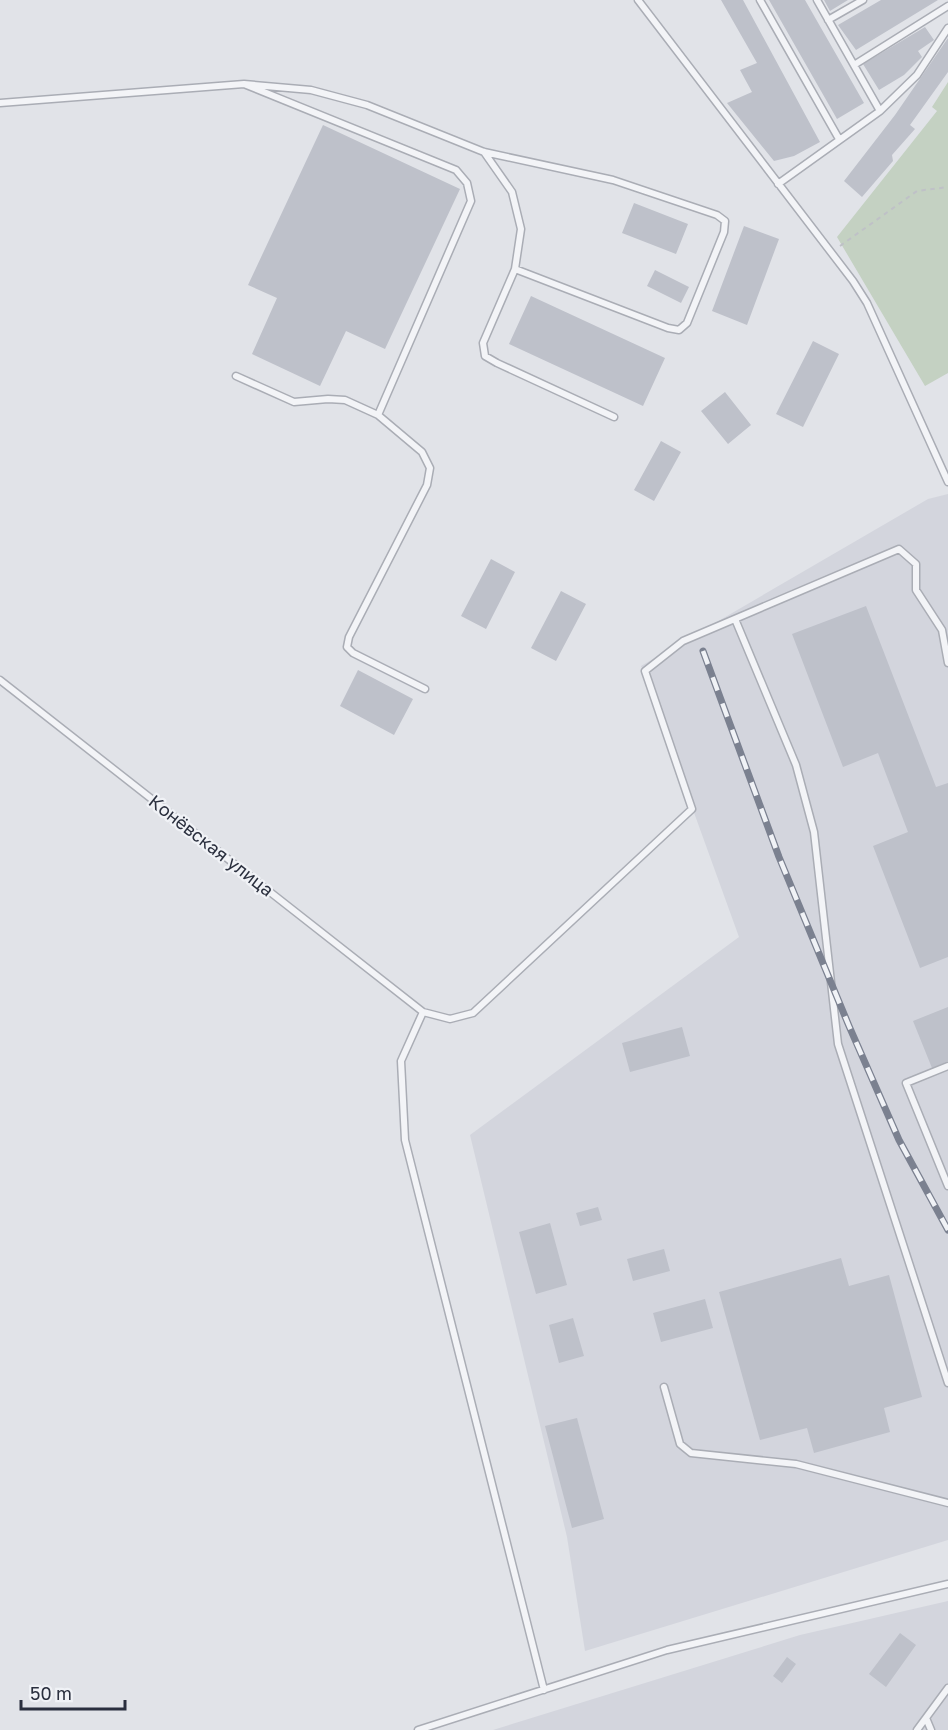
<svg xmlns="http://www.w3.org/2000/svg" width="948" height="1730" font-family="'Golos Text',sans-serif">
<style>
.built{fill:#d3d5dd}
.green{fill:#c4d1c2}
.building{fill:#bec1ca}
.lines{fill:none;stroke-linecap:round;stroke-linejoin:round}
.lane-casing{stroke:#aaadb5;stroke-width:9}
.path{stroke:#bfc1c7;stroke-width:2;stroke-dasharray:4.5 4.5;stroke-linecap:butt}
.lane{stroke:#f3f4f7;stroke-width:6}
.rail-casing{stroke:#7b8190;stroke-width:7}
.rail{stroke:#f0f2f6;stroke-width:4.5;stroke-dasharray:14;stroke-linecap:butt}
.labels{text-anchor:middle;stroke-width:4.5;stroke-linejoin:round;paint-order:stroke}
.street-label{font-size:18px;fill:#2a2f3e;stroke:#f0f2f6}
</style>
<rect width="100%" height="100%" fill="#e1e3e8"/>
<path class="built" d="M948,494v1046l-363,111 -18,-114 -97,-402 269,-198 -98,-271 287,-167z
M948,1601v129h-455l307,-95z"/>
<path class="green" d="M948,82v291l-23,13 -88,-149 100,-126 -5,-4z"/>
<path class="building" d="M721,0h22l77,142 -26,14 -20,5 -47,-58 25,-11 -12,-22 17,-7z
M769,0h36l59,103 -27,16z
M824,0h24l-18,11z
M881,0h57l-82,50 -18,-25z
M925,27l9,13 -16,11 4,6 -18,18 -25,15 -16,-26z
M948,38v34l-38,53 5,4 -23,26 1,6 -31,36 -18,-16 51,-66z
M323,125l137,64 -75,160 -39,-18 -26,55 -68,-32 25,-56 -29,-13z
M634,203l54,21 -12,30 -54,-21z
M744,226l35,13 -32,86 -35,-14z
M655,270l34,17 -8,16 -34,-17z
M531,296l134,62 -22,48 -134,-62z
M813,341l26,13 -36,73 -27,-13z
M725,392l26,33 -23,19 -27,-33z
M661,441l20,11 -27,49 -20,-11z
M491,559l24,13 -29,57 -25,-13z
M561,591l25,13 -30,57 -25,-13z
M866,606l70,181 12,-4v174l-28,11 -47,-122 35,-14 -30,-79 -35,14 -51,-133z
M358,670l55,29 -19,36 -54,-29z
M948,1007v54l-16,7 -19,-47z
M682,1027l8,29 -60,16 -8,-29z
M598,1207l4,13 -22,6 -4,-13z
M550,1223l17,62 -31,9 -17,-62z
M664,1249l6,22 -37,10 -6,-22z
M841,1258l8,28 40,-11 33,122 -38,11 6,24 -76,21 -7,-25 -47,12 -41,-148z
M705,1299l8,29 -52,14 -8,-29z
M573,1318l11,38 -25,7 -10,-38z
M577,1418l27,101 -32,9 -27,-102z
M900,1633l16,12 -30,42 -17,-13z
M787,1657l9,7 -14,19 -9,-7z"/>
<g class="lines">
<g class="lane-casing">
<path id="lane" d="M638,0l215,281 14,22 81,179
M760,0l79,139
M817,0l63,111
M828,20l35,-20
M854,65l94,-59
M244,84l67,6 56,15 117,47 129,28 104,35 8,6 -1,11 -37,91 -8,7 -11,-2 -153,-59 6,-40 -9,-37 -28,-40
M0,103l244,-19 212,86 11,13 4,18 -93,214 -33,-15 -17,-1 -34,3 -58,-26
M778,184l102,-73 37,-36 31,-47
M515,269l-32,74 2,13 12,7 117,54
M378,415l44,37 8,16 -3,17 -78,152 -2,10 6,6 72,36
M735,619l61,146 18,67 24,212 110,339
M0,680l423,332 27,7 23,-6 219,-204 -47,-138 38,-30 216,-92 17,15v26l26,40 6,33
M423,1012l-22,49 4,79 139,550
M948,1066l-42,17 42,103
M664,1387l16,57 11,9 105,11 152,39
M926,1718l5,12
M418,1730l249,-80 281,-66
M917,1730l31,-42"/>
</g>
<path class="path" d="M840,246l77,-55 31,-4"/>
<use href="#lane" class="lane"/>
<g class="rail-casing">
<path id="rail" d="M703,651l76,206 70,169 50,114 49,90"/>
</g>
<use href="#rail" class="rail"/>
</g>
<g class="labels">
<g class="street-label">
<text transform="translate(211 846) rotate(38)" y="6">Конёвская улица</text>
</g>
</g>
<path d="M21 1700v9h104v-9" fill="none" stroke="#2a2f3e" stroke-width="3"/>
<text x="30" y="1700" font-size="18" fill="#2a2f3e" stroke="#f0f2f6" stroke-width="4.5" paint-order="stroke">50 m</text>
</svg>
